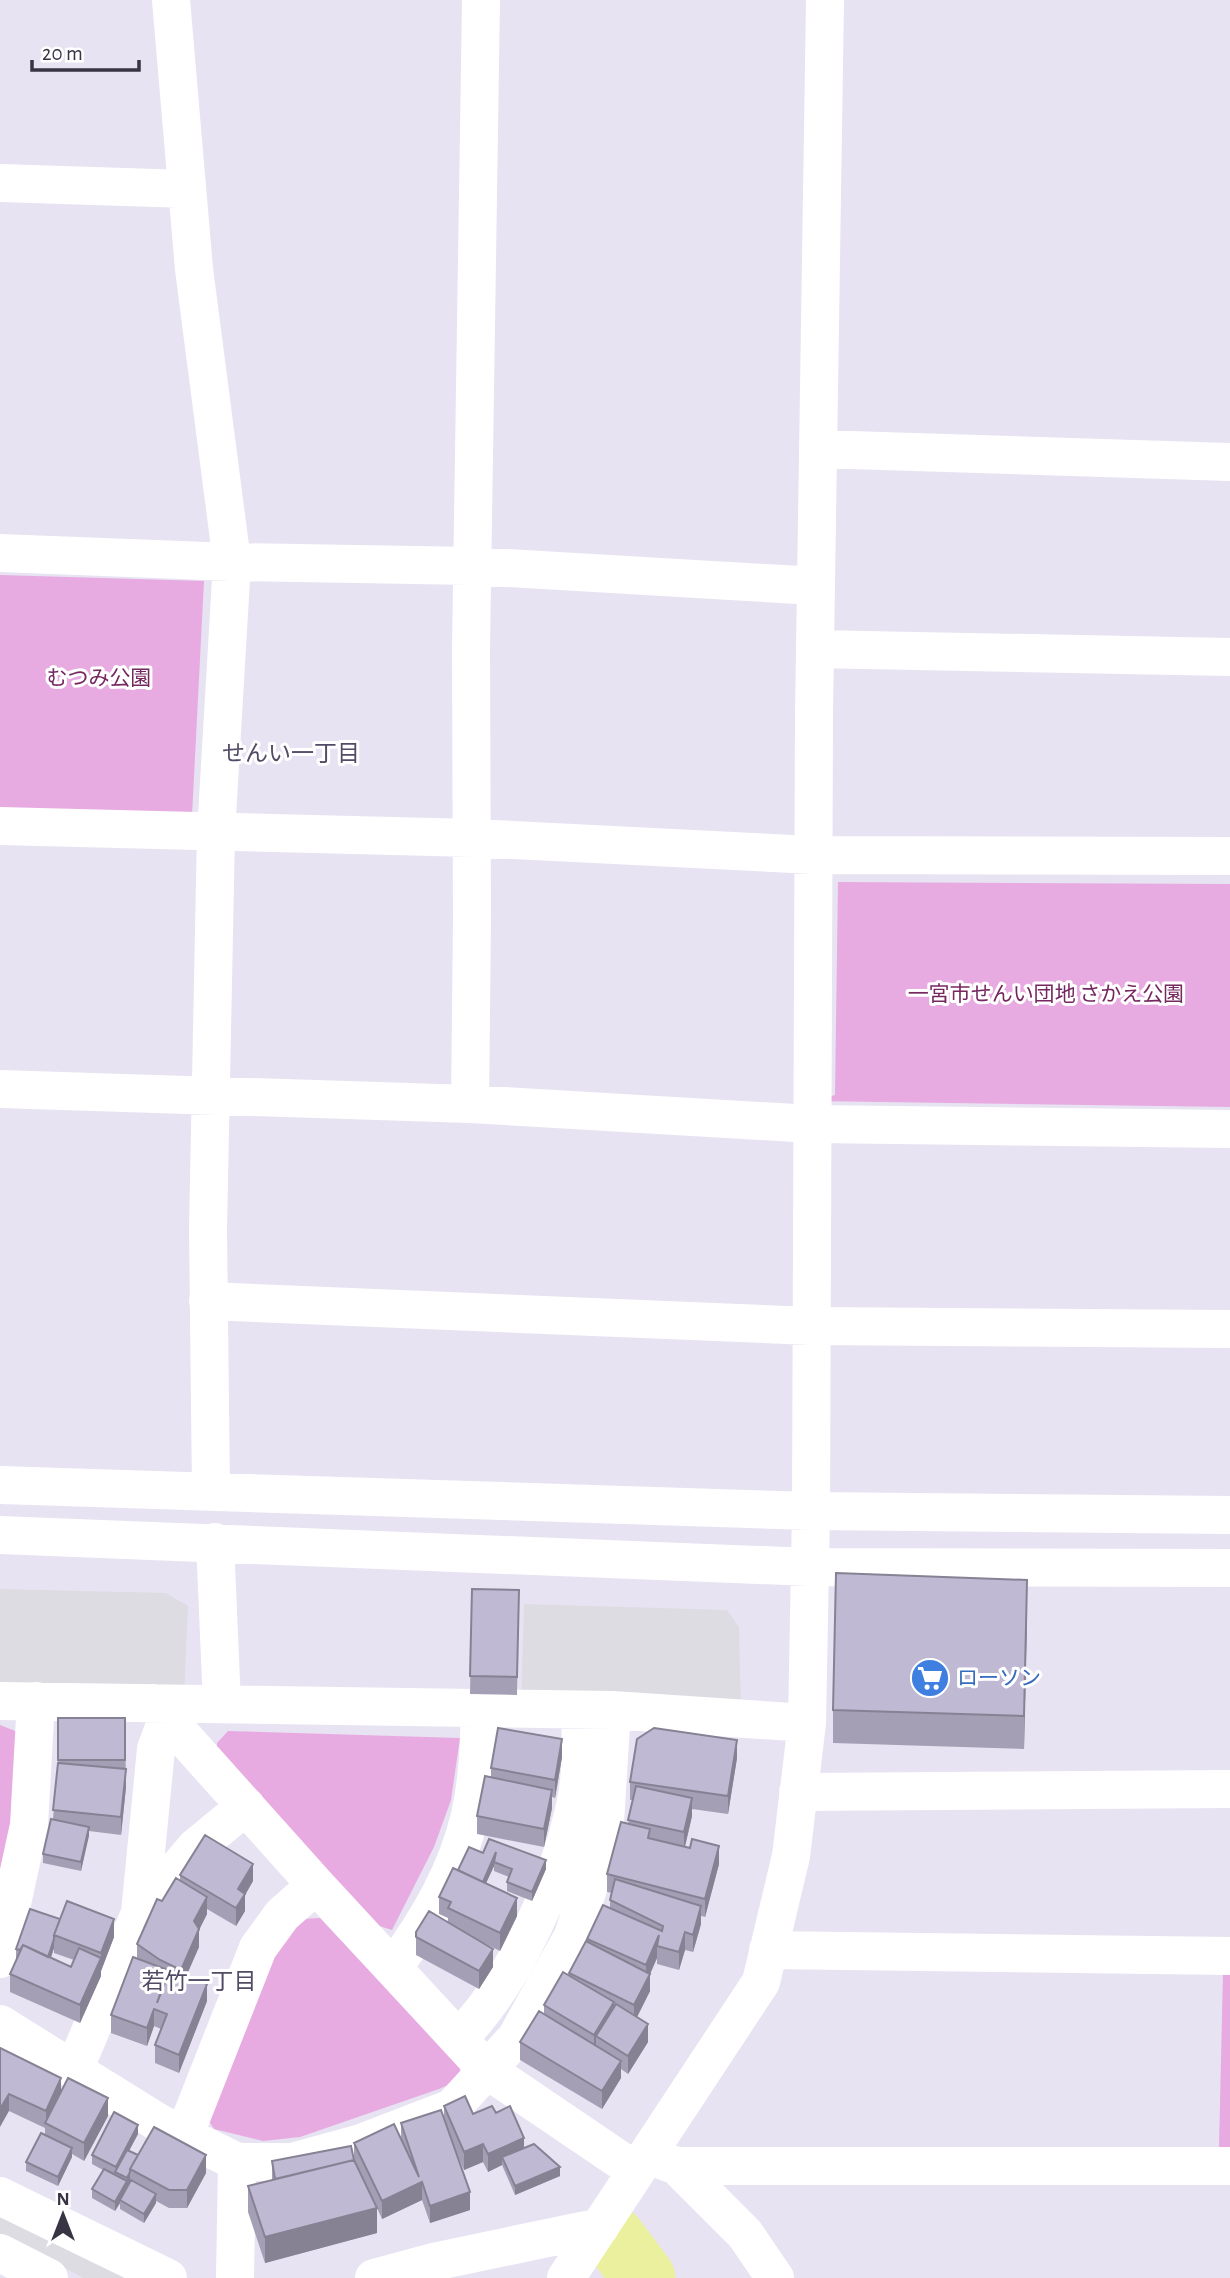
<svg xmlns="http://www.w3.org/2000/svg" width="1230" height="2278" font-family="'Alegreya Sans','Noto Sans JP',sans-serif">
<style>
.green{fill:#e7abe1}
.parking{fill:#dddce2}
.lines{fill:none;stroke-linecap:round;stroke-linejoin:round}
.river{stroke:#ebf09e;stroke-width:63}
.minor{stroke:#fff;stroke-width:38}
.wall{fill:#a59fb5;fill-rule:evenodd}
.shaded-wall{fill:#868294}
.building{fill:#c0b9d3;stroke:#868294;stroke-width:2}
.labels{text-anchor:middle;stroke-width:6;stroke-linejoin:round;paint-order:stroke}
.park-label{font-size:21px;fill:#752760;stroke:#fff}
.shop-label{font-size:21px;fill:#366cbe;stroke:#fff;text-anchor:start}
.neighbourhood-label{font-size:23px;fill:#524b66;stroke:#fff}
</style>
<rect width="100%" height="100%" fill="#e8e3f2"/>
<path class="green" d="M0,575l204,6 -12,235 -192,-7z
M838,882l392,2v223l-418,-6 23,-6z
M0,1725l18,7 1,56 -19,105z
M228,1731l232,7 -9,62 -17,47 -42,83 -16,-5 -159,-169v-13z
M320,1918l140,149v13l-21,9 -139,48 -37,4 -49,-12 -9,-14 60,-153 37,-43z
M1223,1972l7,1v174h-11z"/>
<path class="parking" d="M0,1589l166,4 22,13 -4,90 -184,-4z
M524,1604l203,6 12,17 2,82 -220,-4z
M0,2201l147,77h-64l-3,-2 -80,-42z"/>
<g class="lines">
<path class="river" d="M614,2238l30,40"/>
<path class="minor" d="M171,0l23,269 38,293 -16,271 -8,396 3,262
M0,183l187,6
M818,449l412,13
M0,553l232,9 241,4 343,20
M815,649l415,8
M0,826l472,12 341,17 417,1
M0,1089l470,15 342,20 418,5
M470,1104l2,-184 -1,-271 10,-649
M208,1301l603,25 419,3
M0,1485l811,26 419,4
M0,1535l810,32 420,1
M215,1542l7,162
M0,1701l612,9 195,13
M153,1703l163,182 171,185 149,101
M798,1792l432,-3
M140,1913l55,-65 51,-42
M768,1950l462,6
M0,1959l29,-134 7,-124
M393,1968c34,-46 64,-96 77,-153 8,-35 9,-71 10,-107
M0,2024l159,99 78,39h55l69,-19 91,-35 64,-70 57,-102 31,-98 8,-128
M459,2038c56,-56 99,-155 116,-232 7,-31 6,-64 5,-96
M74,2070l66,-157 16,-164 11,-30
M184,2136l74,-188 24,-33 34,-30
M647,2155l30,11h553
M677,2166l68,68 30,44
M0,2196l168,82
M0,2253l49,25
M235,2278l2,-116
M374,2278l59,-16 167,-35
M566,2278l195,-296 30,-126 16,-133 4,-212 3,-797 11,-714"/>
</g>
<path class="wall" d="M472,1589l47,1 -2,105 -47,-1z
M1027,1613l-3,136 -191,-6v-33z
M58,1718h67l1,69 -5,48 -32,-4 -8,40 -38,-8v-9l10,-35 5,-56z
M562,1757l-7,41 -3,-1v11l-8,39 -67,-13v-18l14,-38v-10z
M737,1758l-9,56 -36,-5v7l-7,31 34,17 -14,53 -4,-1v8l-8,28 -8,-2 -6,20 -22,-6v-6l-7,16v17l-13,26 11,25 -20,32 -7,-5v9l-19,31 -82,-49v-18l24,-28v-9l25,-29v-3l18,-31v-3l23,-31v-8l2,-7 -5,-1v-18l21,-50 5,-24h-3v-18z
M483,1853l63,16 -14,32 -25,-10v-9l2,-5 -15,-6v-5l-8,17 31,33 -17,35 -22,-11 15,27 -14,22 -63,-34v-23l32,-10v-4l-9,-4v-17l19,-27z
M180,1875l73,6 -8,14v16l-9,15 -29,-17v5l-8,16v17l-13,29 21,25 -28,72 -24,-10v-18l6,-16 -7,-3 -7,20 -36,-13v-18l26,-56v-15l25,-43 18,-20z
M30,1909l84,28 -13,34v5l-21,47 -70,-31v-18l7,-16h-1v-9zM54,1948v5l20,7 -3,7 -20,-9z
M0,2049l61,42 47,25 -24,45 -12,-7v3l-14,29 -32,-15v-9l19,-27v-7l-36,-17z
M444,2106l29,8 23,-1 28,35 36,28 -45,19 -13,-30 -14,7 -5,-10 -19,8 -12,-27 18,67 -40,13 -8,-23 -40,19 -5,-11v25l-112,30 -17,-51v-26l24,-6v-19l82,-1v-17l47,-3v-17l43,-5z
M138,2134l-9,17 9,4 68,18 -19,35h-18l-13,-7v2l-12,20 -24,-14v-6l-5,8 -23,-13v-9l11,-19 -11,-6v-9z"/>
<path class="shaded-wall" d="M1027,1580v33l-3,136v-33z
M562,1739v18l-7,41v-18z
M737,1740v18l-9,56v-18z
M126,1769v18l-5,48v-18z
M552,1790v18l-8,39v-18z
M692,1798v18l-8,34v-18z
M89,1827v9l-8,35v-9z
M719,1846v18l-14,53v-18z
M496,1852l-2,14 -13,28v-9z
M546,1860v9l-14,32v-9z
M253,1864v17l-8,14v16l-9,15v-18l2,-19z
M207,1897v17l-8,16v17l-18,41v-18l13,-49z
M517,1898v18l-17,35v-18z
M701,1906v18l-8,28v-17z
M114,1919v18l-13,34v-18z
M685,1932v18l-6,20v-18z
M659,1935l-2,11v12l-7,16v17l-16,32v-18l12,-24v-16z
M54,1939v9l-7,20v-9z
M493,1949v18l-14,22v-18z
M101,1958v18l-21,47v-18z
M207,1984v17l-28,72v-18z
M614,2002v18l-18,16v14l-2,3v-18z
M154,2009v17l-7,20v-18z
M648,2024v18l-20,32v-18z
M621,2061v17l-19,31v-18z
M61,2078v18l-15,27v-12z
M9,2094v17l-9,16v-18z
M108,2098v18l-24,45v-18z
M138,2125v9l-21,39 -1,-1v-5z
M524,2138v18l-22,1v8l-14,7v-18z
M483,2144v18l-19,8v-18z
M72,2148v9l-14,29v-9z
M206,2155v18l-19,35v-18z
M560,2167v9l-45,19v-9z
M130,2172v9l-10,19v3l-5,8v-9l12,-21v-3z
M422,2182v18l-40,19v-18z
M470,2192v18l-40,13v-17z
M156,2194v9l-12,20v-9z
M377,2208v25l-112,30v-26z"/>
<path class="building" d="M836,1573l191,7 -3,136 -191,-6z
M472,1589l47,1 -2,87 -47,-1z
M58,1718h67v42h-67z
M498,1728l64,11 -7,41 -64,-12z
M654,1728l83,12 -9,56 -98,-14 7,-43z
M58,1763l68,6 -5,48 -68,-7z
M485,1776l67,14 -8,39 -67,-13z
M636,1786l56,12 -8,34 -56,-12z
M51,1819l38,8 -8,35 -38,-8z
M621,1822l29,7 -2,9 42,10 2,-9 27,7 -14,53 -98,-25z
M205,1835l48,29 -15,25 7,5 -9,14 -56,-33z
M489,1839l57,21 -14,32 -25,-10 5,-13 -18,-7 2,-10 -13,30 -25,-12 11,-23 14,6z
M453,1868l64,30 -17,35 -52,-25 3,-6 -12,-5z
M176,1878l31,19 -13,24 5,8 -18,41 -21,-10 -23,-16 20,-45 5,2z
M615,1879l86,27 -8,29 -8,-3 -6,20 -22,-6 2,-11 -13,30 -59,-26 16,-34 59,26 1,-5 -53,-26z
M67,1901l47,18 -13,34 -47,-18z
M30,1909l30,10 -6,16v4l-6,18 -25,-12 -3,5 -4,-1z
M429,1911l64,38 -14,22 -63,-34v-5z
M586,1941l64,33 -16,31 -65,-32z
M23,1945l48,22 8,-19 22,10 -21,47 -70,-31z
M133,1957l35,13 -11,33 13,-33 37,14 -28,71 -24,-10 12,-31 -13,-5 -7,19 -36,-13z
M563,1972l51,30 -20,33 -50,-30z
M616,2004l32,20 -20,32 -32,-20z
M539,2011l82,50 -19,30 -82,-49z
M0,2048l61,30 -15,33 -37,-17 -9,15z
M68,2078l40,20 -24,45 -39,-20z
M465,2096l8,18 19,-8 4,7 14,-7 14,32 -36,16 -5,-10 -19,8 -20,-46z
M441,2110l29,82 -40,14 -8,-24 -40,19 -28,-58 40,-19 25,53 -18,-54z
M114,2112l24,13 -22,42 -24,-12z
M154,2127l52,28 -19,35h-18l-39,-21z
M41,2133l31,15 -14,29 -32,-15z
M534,2144l26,23 -45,19 -13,-29z
M351,2146l3,14 -79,19 -3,-18z
M127,2150l11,5 -8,14v3l-3,6 -12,-6z
M354,2160l23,48 -112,29 -17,-51z
M104,2169l23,12 -12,21 -23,-13z
M131,2180l25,14 -12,20 -24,-14z"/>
<defs>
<g id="supermarket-disc" transform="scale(2.0125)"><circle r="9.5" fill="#3f7fe0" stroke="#fff"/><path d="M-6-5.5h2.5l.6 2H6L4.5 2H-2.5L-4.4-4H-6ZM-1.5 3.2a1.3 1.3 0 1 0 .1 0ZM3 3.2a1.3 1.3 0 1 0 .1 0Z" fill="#fff"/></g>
</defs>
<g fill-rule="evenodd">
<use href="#supermarket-disc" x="930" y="1678"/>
</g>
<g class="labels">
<g class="park-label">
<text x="99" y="685">むつみ公園</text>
<text x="1046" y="1001">一宮市せんい団地 さかえ公園</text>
</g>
<g class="shop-label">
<text x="957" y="1685">ローソン</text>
</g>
<g class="neighbourhood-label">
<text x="291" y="761">せんい一丁目</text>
<text x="199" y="1989">若竹一丁目</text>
</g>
</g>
<g transform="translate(63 2215)" stroke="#ffffff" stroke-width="5" paint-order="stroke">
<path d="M0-5L12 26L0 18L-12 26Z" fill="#383444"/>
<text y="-10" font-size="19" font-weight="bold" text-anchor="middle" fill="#383444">N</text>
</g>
<path d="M32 60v10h107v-10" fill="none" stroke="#383444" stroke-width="3.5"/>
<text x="42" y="60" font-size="21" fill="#383444" stroke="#ffffff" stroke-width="5" paint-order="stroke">20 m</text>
</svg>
